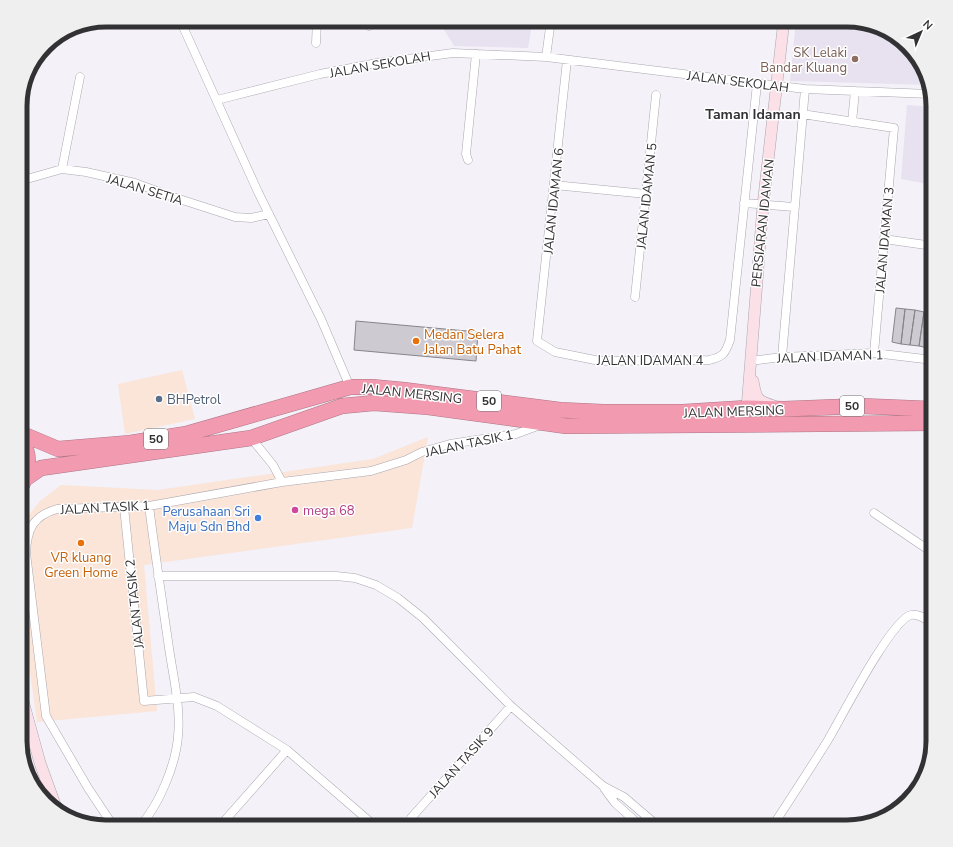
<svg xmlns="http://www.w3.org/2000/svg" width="953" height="847" font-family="'Nunito Sans',sans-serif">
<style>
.commercial{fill:#fbe4d8}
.built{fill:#e8e2f0}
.building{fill:#cecad1;stroke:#87848a}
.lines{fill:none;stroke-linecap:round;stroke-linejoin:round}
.street-casing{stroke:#aaa7ae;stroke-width:9}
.secondary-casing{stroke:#aaa7ae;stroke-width:12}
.highway-casing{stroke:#ae7585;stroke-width:16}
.street{stroke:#fff;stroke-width:8}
.secondary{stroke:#fbe1e7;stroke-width:11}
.highway{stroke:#f19ab0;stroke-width:15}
.education-dot{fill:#8d6e63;stroke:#fff;stroke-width:1.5}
.food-dot{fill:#e8710a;stroke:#fff;stroke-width:1.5}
.service-dot{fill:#5c6f8a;stroke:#fff;stroke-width:1.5}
.hotel-dot{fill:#d1479c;stroke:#fff;stroke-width:1.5}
.shop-dot{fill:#3f7fe0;stroke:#fff;stroke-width:1.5}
.labels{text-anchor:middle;stroke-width:3;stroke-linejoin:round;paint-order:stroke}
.shield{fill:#fff;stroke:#706f71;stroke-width:1}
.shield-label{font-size:12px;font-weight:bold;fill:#323134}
.education-label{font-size:13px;fill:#785e54;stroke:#fff;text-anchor:end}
.street-label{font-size:13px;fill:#323134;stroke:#fff}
.food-label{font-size:13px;fill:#c56008;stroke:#fff;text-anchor:start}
.service-label{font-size:13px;fill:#4e5e75;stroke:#fff;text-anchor:start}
.hotel-label{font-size:13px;fill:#b23c85;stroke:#fff;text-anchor:start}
.shop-label{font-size:13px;fill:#366cbe;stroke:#fff;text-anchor:end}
.neighbourhood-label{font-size:14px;font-weight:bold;fill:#323134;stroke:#fff}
.rim{fill:none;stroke:#323134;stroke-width:5}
</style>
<rect width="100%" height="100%" fill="#f4f1f9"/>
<path class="commercial" d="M182,370l13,49 -70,15 -7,-50z
M428,437l-16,91 -268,37 13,146 -120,11 -17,-120v-76l20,-25 21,-16 97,5 215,-31z"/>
<path class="built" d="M438,20h95l-5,28 -74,-2z
M796,20h51l33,6 28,19 18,28 3,12 -139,-4z
M907,105l26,2v78l-32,-6z"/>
<path class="building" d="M896,308l9,1 -4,35 -9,-2z
M905,309l10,1 -5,35 -9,-1z
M915,310l9,2 -5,34 -9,-1z
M924,312l9,1 -5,35 -9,-2z
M933,313v35h-5z
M356,321l122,11 -2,29 -122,-11z"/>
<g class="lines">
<g class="street-casing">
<path id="street" d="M180,20l78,172 63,127 29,68
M369,20v6
M316,43l1,-23
M546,57l5,-37
M567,60l-30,281 18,11 45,9 109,-1c14,-3 16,-6 21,-20l27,-256
M217,100l103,-26 57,-11 76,-10 93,4 259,32 125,5
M802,114l92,14 -20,225
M852,122l3,-31
M468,160l-2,-6 10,-100
M62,169l18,-92
M20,181l42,-12 24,3 49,11 35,13 65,21 16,1 18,-4
M554,185l92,9
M744,203l50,4
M884,239l49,7
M635,297l21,-202
M782,357l23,-268
M750,361l32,-4 92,-4 59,7
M251,438l22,27 9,17
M124,507l20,194 50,-4 23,9 70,44 89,77
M874,513l59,40
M158,576h178l19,2 21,7 22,13 25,20 88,88 92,80 21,11 35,30
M604,788l11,15 27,24
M411,818l100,-112
M114,827l-26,-39 -42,-72 -20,-163c1,-24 7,-37 31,-44l92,-3 133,-24 89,-11 35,-11 16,-8 28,-8 66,-10 24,-9
M139,827c20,-21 37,-63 39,-91 3,-29 -5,-60 -9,-88 -7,-48 -14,-95 -20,-142
M219,827l68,-77
M360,827l7,-8
M772,827c19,-29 38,-58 56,-87 13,-22 63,-120 83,-125 8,-2 16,5 22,9"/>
</g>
<g class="secondary-casing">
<path id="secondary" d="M753,381c3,18 4,20 21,25
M747,408l16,-203 21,-185
M20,690l20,73 17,47"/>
</g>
<g class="highway-casing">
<path id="highway" d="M20,433l38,16 72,-6 56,-9 164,-47h22l32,3 156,20 43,2h80l64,-4 37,1 77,-3 72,3
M25,479l16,-11 210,-30 91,-32 32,-3 54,4 138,19 367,-3
M20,489c9,-16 12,-35 0,-51"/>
</g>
<use href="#street" class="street"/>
<use href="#secondary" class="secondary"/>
<use href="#highway" class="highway"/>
</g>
<circle class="education-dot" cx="855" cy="59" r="4"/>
<g class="food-dot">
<circle cx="416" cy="341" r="4"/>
<circle cx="81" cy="543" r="4"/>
</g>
<circle class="service-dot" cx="159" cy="399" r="4"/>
<circle class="hotel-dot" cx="295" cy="510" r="4"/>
<circle class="shop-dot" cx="258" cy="518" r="4"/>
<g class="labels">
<g class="shield">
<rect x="477" y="391" width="24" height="20" rx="3"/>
<rect x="840" y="396" width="24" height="20" rx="3"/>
<rect x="144" y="429" width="24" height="20" rx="3"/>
</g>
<g class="shield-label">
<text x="489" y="405">50</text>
<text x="852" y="410">50</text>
<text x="156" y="443">50</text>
</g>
<g class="education-label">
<text x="847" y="57">SK Lelaki<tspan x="847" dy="15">Bandar Kluang</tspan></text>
</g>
<g class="street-label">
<text transform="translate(380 64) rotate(-10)" y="5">JALAN SEKOLAH</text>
<text transform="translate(738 81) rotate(7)" y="5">JALAN SEKOLAH</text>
<text transform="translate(145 189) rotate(17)" y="5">JALAN SETIA</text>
<text transform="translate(646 196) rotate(-84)" y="5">JALAN IDAMAN 5</text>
<text transform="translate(553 201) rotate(-84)" y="5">JALAN IDAMAN 6</text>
<text transform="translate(762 223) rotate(-84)" y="5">PERSIARAN IDAMAN</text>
<text transform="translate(884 240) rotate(-85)" y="5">JALAN IDAMAN 3</text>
<text transform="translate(830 356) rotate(-2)" y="5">JALAN IDAMAN 1</text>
<text x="650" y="365">JALAN IDAMAN 4</text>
<text transform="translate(412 393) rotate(6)" y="5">JALAN MERSING</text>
<text transform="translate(734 411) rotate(-2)" y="5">JALAN MERSING</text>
<text transform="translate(469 443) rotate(-12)" y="5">JALAN TASIK 1</text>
<text transform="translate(105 507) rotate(-3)" y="5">JALAN TASIK 1</text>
<text transform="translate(134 604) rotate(-96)" y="5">JALAN TASIK 2</text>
<text transform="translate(461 762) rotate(-48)" y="5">JALAN TASIK 9</text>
</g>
<g class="food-label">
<text x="424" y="339">Medan Selera<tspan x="424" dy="15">Jalan Batu Pahat</tspan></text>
<text x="81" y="562" text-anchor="middle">VR kluang<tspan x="81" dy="15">Green Home</tspan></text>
</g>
<g class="service-label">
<text x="167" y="404">BHPetrol</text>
</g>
<g class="hotel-label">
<text x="303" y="515">mega 68</text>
</g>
<g class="shop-label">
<text x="250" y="516">Perusahaan Sri<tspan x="250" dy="15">Maju Sdn Bhd</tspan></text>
</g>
<g class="neighbourhood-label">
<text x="753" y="119">Taman Idaman</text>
</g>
</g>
<path d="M0 0H953V847H0ZM106 27H847A79 79 0 0 1 926 106V741A79 79 0 0 1 847 820H106A79 79 0 0 1 27 741V106A79 79 0 0 1 106 27Z" fill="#efefef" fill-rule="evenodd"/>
<path class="rim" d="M106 27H847A79 79 0 0 1 926 106V741A79 79 0 0 1 847 820H106A79 79 0 0 1 27 741V106A79 79 0 0 1 106 27Z"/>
<g transform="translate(921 32) rotate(44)" stroke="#ffffff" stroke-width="3" paint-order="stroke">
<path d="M0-3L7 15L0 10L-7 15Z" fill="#323134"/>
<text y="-6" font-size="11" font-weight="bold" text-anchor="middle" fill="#323134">N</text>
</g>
</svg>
